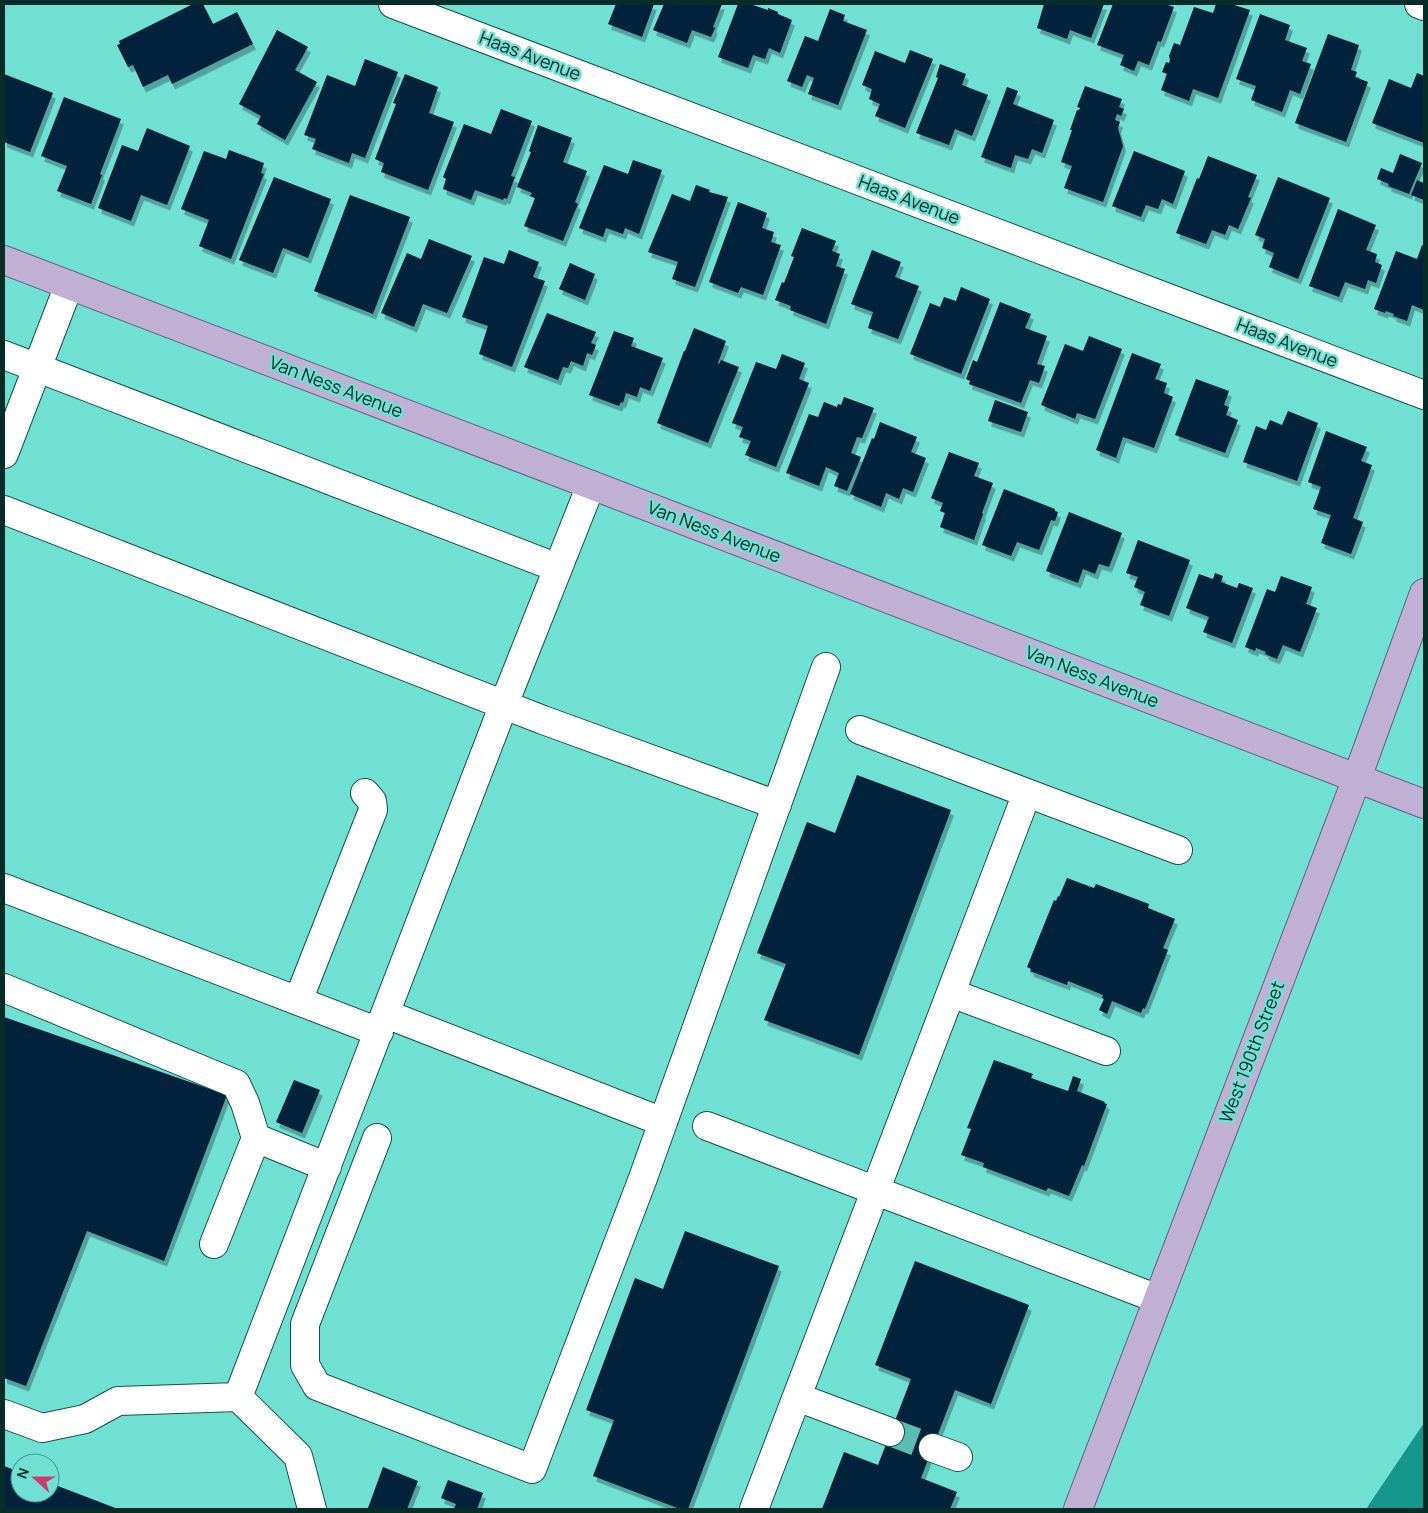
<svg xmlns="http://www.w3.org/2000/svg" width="1428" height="1513" font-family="Manrope,sans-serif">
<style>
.water{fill:#15968a}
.building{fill:#00233c;filter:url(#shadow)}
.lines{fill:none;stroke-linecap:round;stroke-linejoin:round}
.minor-tunnel{stroke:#5bbcb0;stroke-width:28;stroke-dasharray:28 14;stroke-linecap:butt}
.minor-casing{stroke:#12534c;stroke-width:30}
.major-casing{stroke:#645f85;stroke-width:30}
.minor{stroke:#fff;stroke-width:28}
.major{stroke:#c0b0d4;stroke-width:28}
.labels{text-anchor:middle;stroke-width:5;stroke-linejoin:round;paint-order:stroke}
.street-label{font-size:18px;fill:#062c28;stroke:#70e0d2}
</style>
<defs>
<filter id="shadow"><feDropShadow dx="3" dy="5.5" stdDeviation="0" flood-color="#0004"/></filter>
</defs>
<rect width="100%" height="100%" fill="#70e0d2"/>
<path class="water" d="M1424,1423v86h-57l1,-3z"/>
<path class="building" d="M193,4h10l10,20 24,-12 16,32 -81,40 -4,-9 -25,12 -10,-22 -5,2 -11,-22 3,-1 -1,-3z
M616,4h38l-12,33 -34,-13z
M664,4l1,1 57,-1 -9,23 2,1 -4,9 -19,-7 -5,13 -34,-13z
M738,4h12l18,6v-2l10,4v2l14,6 -12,33 -11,-5 -4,11 -12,-4 -5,13 -30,-11z
M1044,4h60l-13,34 -21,-8 -3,9 -30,-11z
M1113,4h52l9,3 -13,35 -3,-1 -9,24 -11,-4 -4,10 -14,-6 4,-10 -27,-10z
M1216,4h15l19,6 -32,88 -25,-9 -4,12 -28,-11 6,-16 -5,-2 4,-10 3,1 1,-3 -1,-4 5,-13 6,2 14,-38 19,6z
M830,9l15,6 -2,6 24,9 -29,75 -30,-11 6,-16 -7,-3 -5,12 -15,-6 18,-45 13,5z
M1260,14l30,11 -5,15 22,8 -5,13 9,3 -11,30 -10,-4 -8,22 -31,-12 5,-14 -20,-7z
M277,30l31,17 -13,23 22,12 -32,58 -28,-16 4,-8 -22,-12z
M1328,34l31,11 -8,25 6,2 -2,5 13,5 -22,60 -51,-19z
M910,50l23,9 -28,69 -30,-12 5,-12 -11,-5 3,-10 -10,-4 13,-34 30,12z
M365,59l33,13 -33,86 -13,-5 -3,10 -37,-14 4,-10 -12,-4 23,-60 28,11z
M940,64l26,10 -4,11 26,10 -16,41 -17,-7 -6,16 -33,-12 22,-55 -2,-1z
M1417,73l7,3v67l-52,-20 17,-44 22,9z
M4,74l49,19 -23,59 -26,-10z
M405,74l33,13 -9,26 25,9 -26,68 -47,-18 3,-9 -9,-4 21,-55 -3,-1z
M1085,86l37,13 -3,8 5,2 -3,7 -4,-2 -2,6 5,2 -2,6 5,18 -20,56 -39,-14 8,-22 -11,-4 11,-32h-2l7,-20h2l1,-2 -3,-1z
M1007,87l11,4 -5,13 41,16 -12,33 -10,-4 -4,10 -13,-4 -4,13 -30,-11z
M64,97l57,22 -21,55 2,1 -11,29 -34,-13 10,-25 -26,-10z
M501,109l31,12 -21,55 4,1 -8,22 -3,-1 -1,2 -28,-10 -4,10 -28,-11 3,-10 -3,-2 21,-53 27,10z
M538,125l34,13 -9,24 24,9 -12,31 3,2 -15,37 -39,-15 11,-28 -5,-2 2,-3 -15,-6 14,-35 -2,-1z
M147,128l43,18 -23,59 -26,-10 -10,26 -33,-13 24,-63 16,6z
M229,150l35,13 -3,10 3,1 -33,85 -32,-13 10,-26 -28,-11 23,-58 22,8z
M1134,151l51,20 -12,33 -11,-5 -4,10 -12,-4 -5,12 -29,-11z
M1400,154l22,9 -13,31 -21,-8 1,-2 -12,-5 4,-11 12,5z
M1208,156l49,19 -9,22 3,1 -13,31 -9,-4 -4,10 -13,-5 -6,14 -30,-11 21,-55 2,1z
M633,160l29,10 -23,64 -14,-6 -2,6 -17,-6 -3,9 -24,-9 25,-63 24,9z
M274,177l57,22 -23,59 -25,-10 -10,25 -34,-13z
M1278,177l52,21 -32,81 -29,-12 5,-14 -12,-5 3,-9 -10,-4z
M1417,180l7,3v17l-13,-5z
M696,185l14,5 -1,2 19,5 -33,90 -23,-8 6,-17 -30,-10 24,-58 18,7z
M350,195l60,22 -37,97 -59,-23z
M738,202l29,11 -5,15 12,4 -3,10 10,3 -18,50 -22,-8 -3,6 -29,-11z
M1338,209l38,16 -10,25 11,4 -2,8 7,3 -6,18 -8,-3 -3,9 -20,-7 -6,15 -30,-11z
M802,228l34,13 -4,10 8,3 -4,12 9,3 -19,55 -36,-14 1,-4 -16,-6 7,-18 2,1 10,-26 -3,-1z
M429,239l43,17 -25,57 -24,-9 -9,23 -33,-14 26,-60 14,6z
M1422,245l2,1v64l-12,-5 -5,16 -14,-5 1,-2 -8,-3 -1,2 -11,-4 22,-58 21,8z
M509,250l30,12 -6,15 12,4 -33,86 -33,-13 9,-28 -26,-9 22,-60 20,7z
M872,250l29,12 -6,15 24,9 -21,53 -30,-11 5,-16 -22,-8z
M570,263l25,11 -10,26 -26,-11z
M961,287l29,12 -29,75 -51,-20 20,-51 10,4 4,-10 12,4z
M1000,302l31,12 -6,14 22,8 -10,28 8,2 -6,17 -9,-3 -9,23 -52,-19 1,-3 -4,-2 7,-19 4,2z
M547,313l49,19 -5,11 5,2 -4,10 -5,-2 -4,13 -12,-5 -3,7 -5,-1 -5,13 -34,-13z
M694,328l32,13 -8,22 1,1 2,-4 18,7 -31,76 -51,-20 27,-72h1z
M614,331l20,7 -3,8 32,12 -13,33 -10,-4 -3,10 -11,-4 -3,10 -2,-1 -2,4 -30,-11z
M1089,336l33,13 -27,70 -18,-6 -2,6 -34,-14 24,-61 18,7z
M1132,353l29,11 -6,15 12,4 -3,10 9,4 -19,51 -31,-11 -7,21 -20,-8z
M782,354l23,9 -6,16 10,4 -33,84 -31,-12 6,-14 -12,-4 4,-10 -11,-4 24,-61 20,7z
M1196,379l33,12 -5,14 5,2 -3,8 12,5 -13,33 -50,-18z
M844,397l30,11 -12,30 -5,-1 -6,16 10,4 -14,34 -13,-5 5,-13 -13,-6 -7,19 -33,-13 23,-59 9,3 6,-15 13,5 1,-3 3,1z
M995,400l33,12 -7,20 -33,-11z
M1288,411l30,12 -21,58 -54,-19 13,-36 10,4 4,-10 12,5z
M880,422l37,15 -6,15 15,6 -13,34 -10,-4 -4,11 -13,-6 -5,14 -31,-13 22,-56 2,1z
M1326,431l41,16 -6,14 11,4 -19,53 10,4 -12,32 -30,-11 10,-28 -18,-6 8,-22 -13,-5z
M949,452l30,11 -5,13 19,7 -11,30 1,1 -9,26 -34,-13 5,-14 -5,-2 3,-8 -12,-5z
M1004,489l51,20v2l3,1 -3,9 -4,-1 -12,30 -22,-8 -6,14 -29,-11z
M1069,512l53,21 -13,34 -10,-3 -4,10 -12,-5 -5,14 -32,-12z
M1138,540l52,20 -21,56 -29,-11 5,-13 -11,-5 4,-10 -12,-4z
M1215,573l8,3 -2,6 16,6 2,-5 14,5 -21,55 -29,-11 6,-15 -23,-9 13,-34 14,5z
M1281,576l31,11 -6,17 11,4 -17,44 -17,-7 -6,14 -12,-5 1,-2 -10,-4 -1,3 -10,-4 22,-58 8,3z
M857,775l94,35 -92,245 -95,-35 22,-56 -29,-11 50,-131 28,11z
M1067,878l27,10 2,-4 53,20 -1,4 27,11 -12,29 5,2 -23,59 -2,-1 -2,5 -29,-12 -5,13 -8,-4 5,-11 -2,-1 1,-3 -35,-14 -1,4 -37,-14 1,-2 -4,-2 27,-67 2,1 2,-5 1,1z
M4,1017l223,78 -63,166 -77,-30 -61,155 -22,-8z
M994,1060l39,14 -2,4 37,13 5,-15 8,3 -4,12 28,11 -1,1 3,1 -23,62 -2,-1 -13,31 -21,-8 -2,3 -63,-24 1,-4 -23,-8 10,-26 -4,-1z
M294,1080l26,10 -18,43 -26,-11z
M685,1231l94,35 -91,243h-8l-87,-33 21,-56 -28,-10 49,-132 28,11z
M915,1261l114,44 -38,99 -36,-14 -34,88 36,14 -7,17h-128l22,-57 34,13 33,-86 -36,-14z
M4,1466l16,6v21h30v-10l68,26h-114z
M383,1467l35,14 -11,28h-35l-4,-1z
M448,1480l35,13 -6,16h-23l2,-5 -15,-6z"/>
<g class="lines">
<path class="minor-tunnel" d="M890,1432l43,16"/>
<g class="minor-casing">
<path id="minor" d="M393,4l1031,391
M1419,4l5,2
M4,355l554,213
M4,454l65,-169
M4,510l539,210 234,85
M1027,793l151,57
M4,888l375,144
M4,988l232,96 9,19 11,35
M951,993l155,58
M298,1001l75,-191 -1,-9 -7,-8
M386,1014l277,108
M707,1126l451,173
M377,1138l-72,186v41l12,21 215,83 111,-291 183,-511
M214,1244l42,-106 71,29
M238,1397l266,-693 87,-219
M797,1397l93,35
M4,1414l38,14 43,-9 33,-18 120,-4 60,59 14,53
M933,1448l25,9
M754,1509l273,-716 -167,-63"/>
</g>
<g class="major-casing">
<path id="major" d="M4,260l1420,544
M1078,1509l279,-731 67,-185"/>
</g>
<use href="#minor" class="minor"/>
<use href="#major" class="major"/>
</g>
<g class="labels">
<g class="street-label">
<text transform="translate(530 56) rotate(21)" y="6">Haas Avenue</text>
<text transform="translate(909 200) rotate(21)" y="6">Haas Avenue</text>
<text transform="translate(1287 343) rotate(21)" y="6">Haas Avenue</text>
<text transform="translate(336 387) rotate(21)" y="6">Van Ness Avenue</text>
<text transform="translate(714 532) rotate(21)" y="6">Van Ness Avenue</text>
<text transform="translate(1092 677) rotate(21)" y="6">Van Ness Avenue</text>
<text transform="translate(1252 1052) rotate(-69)" y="6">West 190th Street</text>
</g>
</g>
<rect width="1428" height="1513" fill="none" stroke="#062c28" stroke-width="10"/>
<g transform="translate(35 1478) rotate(291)"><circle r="24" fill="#70e0d2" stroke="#46988e"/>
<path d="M0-4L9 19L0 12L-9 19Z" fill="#c93c6b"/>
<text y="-8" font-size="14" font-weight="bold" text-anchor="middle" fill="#062c28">N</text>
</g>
</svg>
